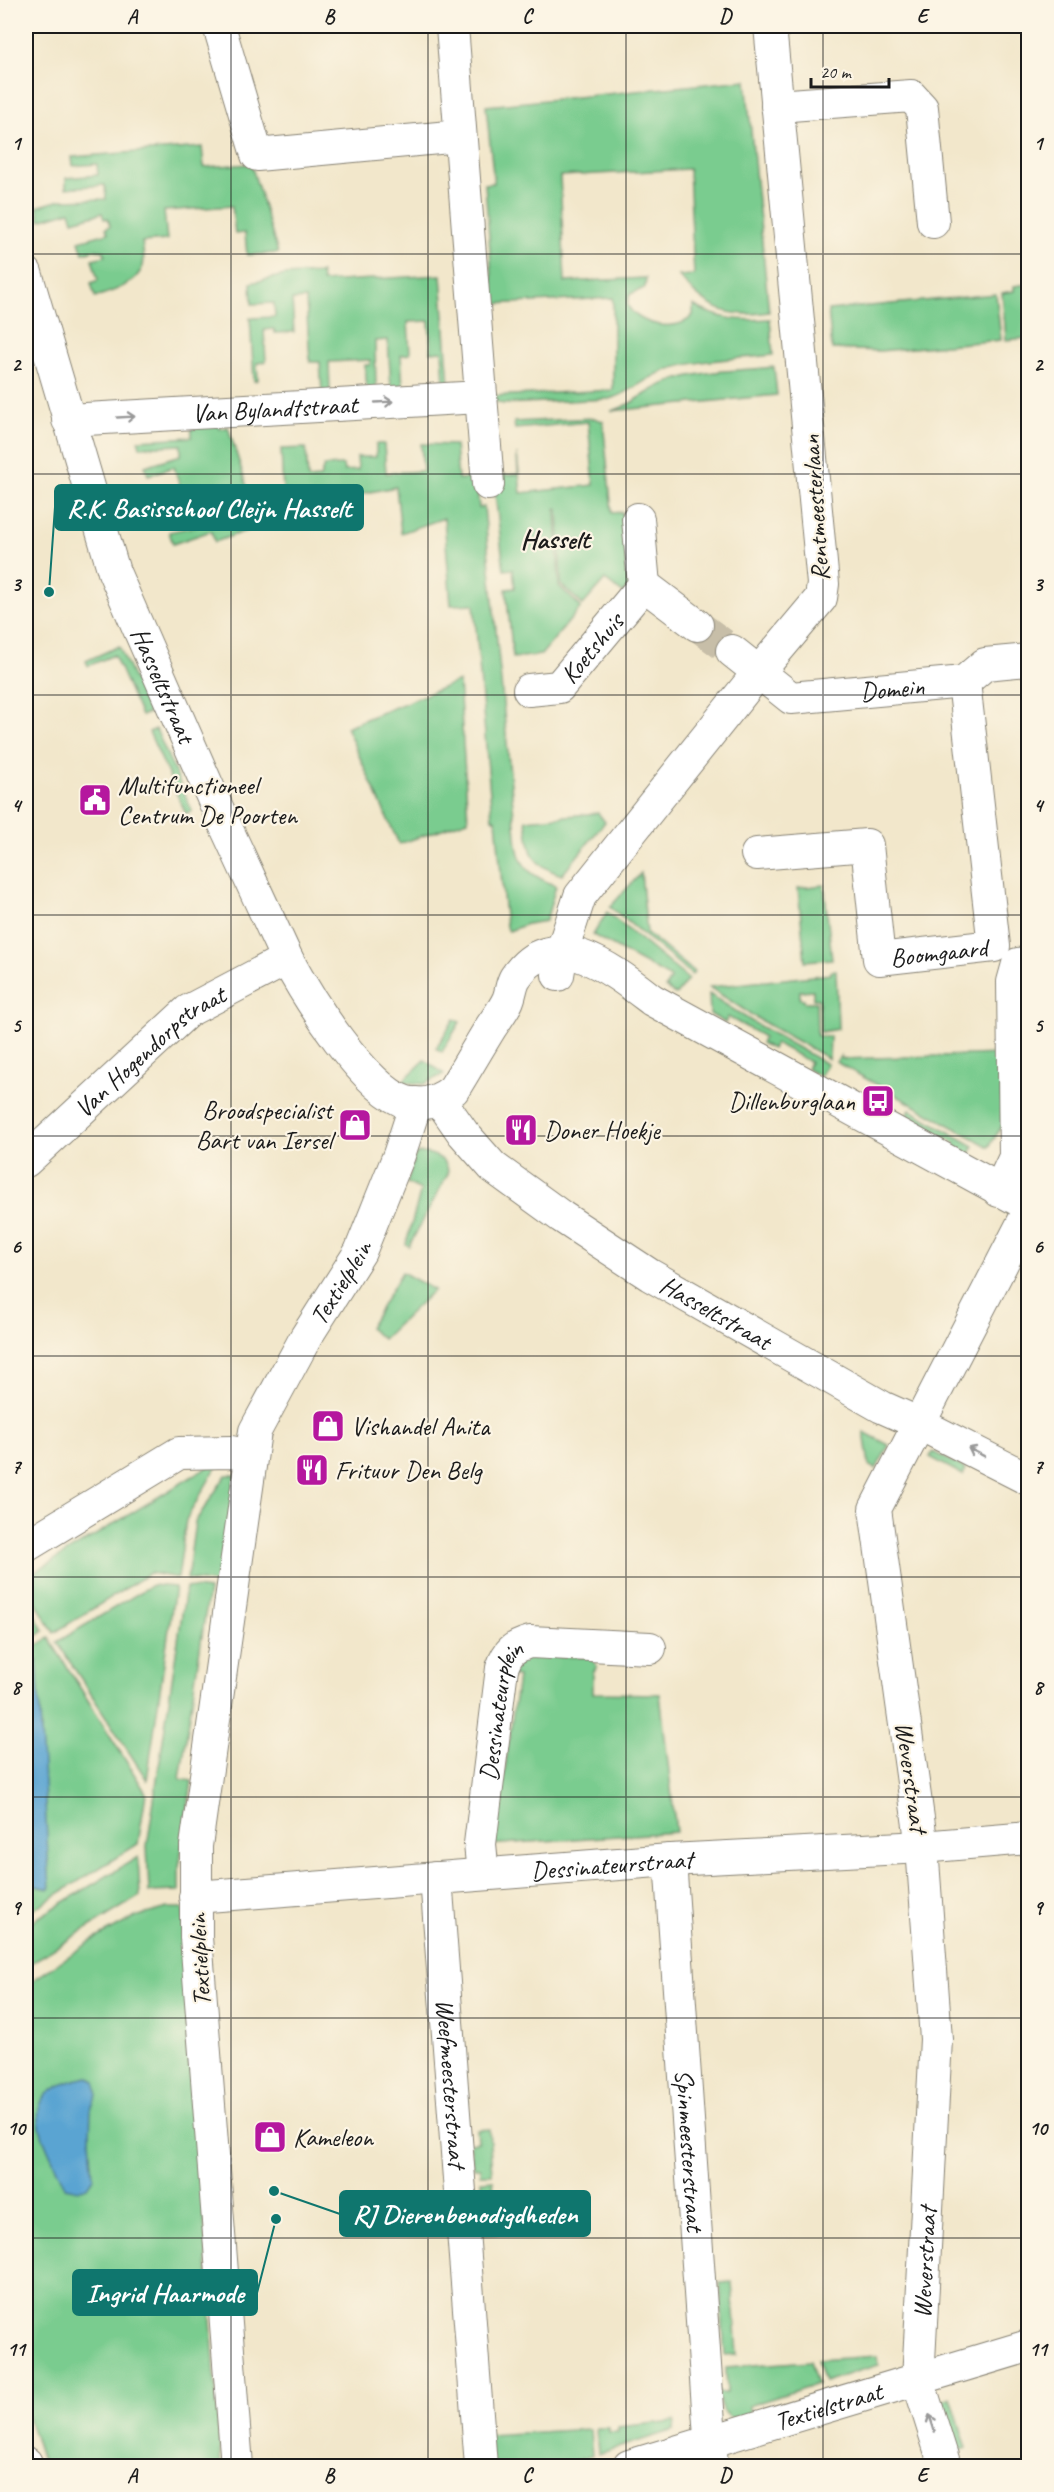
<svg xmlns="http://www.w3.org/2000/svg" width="1054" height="2492" font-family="Caveat,sans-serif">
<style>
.green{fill:#7acc8f;stroke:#4b7456;stroke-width:1.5}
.water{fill:#5aa4d2;stroke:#3b6077;stroke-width:1.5}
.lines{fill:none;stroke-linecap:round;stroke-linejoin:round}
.street-tunnel{stroke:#c7bea8;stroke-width:32;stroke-dasharray:32 16;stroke-linecap:butt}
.street-casing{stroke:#878274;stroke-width:34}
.street{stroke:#fff;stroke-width:32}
.oneway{stroke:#999}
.grid{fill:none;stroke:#1c1c1c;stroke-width:1.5;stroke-opacity:0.55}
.labels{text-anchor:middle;stroke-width:4.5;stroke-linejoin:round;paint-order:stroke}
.street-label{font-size:26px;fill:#1c1c1c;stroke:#fcf5e5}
.poi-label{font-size:26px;fill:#1c1c1c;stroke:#fcf5e5;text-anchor:start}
.neighbourhood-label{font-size:27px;font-weight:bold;fill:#1c1c1c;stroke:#fcf5e5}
.leader{fill:none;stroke:#0f766e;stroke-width:2}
.callout-dot{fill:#0f766e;stroke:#fcf5e5;stroke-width:2}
.callout{fill:#0f766e;stroke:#0f766e;stroke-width:2}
.callout-label{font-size:27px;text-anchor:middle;font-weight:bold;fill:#fff}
.neatline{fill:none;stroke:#1c1c1c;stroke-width:2}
.grid-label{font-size:20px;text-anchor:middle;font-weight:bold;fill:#1c1c1c}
</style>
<rect width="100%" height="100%" fill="#fcf5e5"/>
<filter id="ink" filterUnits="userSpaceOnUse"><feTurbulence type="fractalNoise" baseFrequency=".0167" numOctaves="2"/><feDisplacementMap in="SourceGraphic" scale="12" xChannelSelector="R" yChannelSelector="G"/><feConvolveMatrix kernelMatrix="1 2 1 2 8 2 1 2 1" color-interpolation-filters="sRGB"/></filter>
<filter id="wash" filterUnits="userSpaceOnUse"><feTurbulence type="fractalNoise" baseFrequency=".008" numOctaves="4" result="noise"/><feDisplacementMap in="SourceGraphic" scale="24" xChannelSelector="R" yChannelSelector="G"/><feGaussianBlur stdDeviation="1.35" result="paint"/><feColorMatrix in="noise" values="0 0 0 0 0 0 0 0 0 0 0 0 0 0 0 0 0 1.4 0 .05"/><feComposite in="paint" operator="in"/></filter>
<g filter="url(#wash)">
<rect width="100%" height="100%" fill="#f2e7cb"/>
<path class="green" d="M746,80l23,232c-42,7 -64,-4 -90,-36l15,-1 -5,-106 -129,7 5,106 81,-4 -1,10 -15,6 -3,10c9,21 51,30 66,11v-10c26,15 48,16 77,14l3,36c-35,4 -73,4 -106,15 -21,7 -37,24 -58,29l-106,5 -8,-3 -2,-5 120,-6v-92l-119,6 -9,-120 9,-1 -8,-77z
M202,147l2,20 47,-3 27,89 -31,2 -2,-22 -10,1 -3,-28 -68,5 3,29 -25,2c1,7 3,17 1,24 -6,18 -31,26 -48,31l-4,-14 7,-3 -6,-21 13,-3 -1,-5 -11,-1 -10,3 -4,-12 29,-8 -2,-5 4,-2 -2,-8 -4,1 -2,-6 -29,8 -3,-10 -30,9 -3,-13 23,-7 46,-1 -1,-14 -39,3v-10l32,-3 -1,-11 -24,2 -1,-9z
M321,273l1,9 119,-7 8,110h-5l-2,-34 -11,1 -2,-31 -21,1 2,32 -9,1 2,33 -12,1 -3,-49 -13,1 1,49h-9l-2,-25h5v-5l-41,2 1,30 -8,1 -2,-31h-10l-4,-63 -14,1 2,32 -19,1 -1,-4 -10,1 2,32 -9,1 1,17 -4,1 -4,-63 25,-1 -1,-14 -22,1 -1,-21 34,-8z
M1028,284v54l-22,2 -4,-47 12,-2v-5z
M996,294l5,46 -121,11 -48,-2 -4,-39z
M774,367l3,28 -166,16c22,-5 37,-22 58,-29 32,-12 71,-11 105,-15z
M594,418l9,3 9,92 10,-1 7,74 -6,7 -18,-13 -22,25 -22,-20 -3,-76 -2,-1 3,78 22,21 -40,48 -28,3 -7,-69 9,-1 -2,-19 -9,1 -11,-94 25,-2 -1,-20 4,39 73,-8 -6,-63 -73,7 -1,-7z
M191,421l28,1v7l9,-2 19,60 -6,2 2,15 8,-1 3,11 -10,3 4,13 -33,12 -4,-11 -38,13 -4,-12 37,-8 -2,-11 -38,9 -5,-16 13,-4 -3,-10 10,-3 -7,-22 -26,8 -3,-9 36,-11v-10l-41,2 -2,-7 54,-3z
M376,444h8l2,29 37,-2 -2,-27 34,1 3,34 12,-1v6h7l2,24 5,-1 33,339c4,24 18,31 39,40l-10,35 -19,3 -18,7 -3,-4 -10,-107 -4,-2 -18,-214 -23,1 -7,-87 -43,15 -5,-46 -123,24 -2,-19 12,-1 -2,-42 25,-1 2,31 12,-1 4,-12 19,-1 1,6 14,-1 -1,-13h19z
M119,646l30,67 -8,3 -27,-61 -26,11 -2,-5z
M459,681l9,139 -69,24 -53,-117z
M156,729l36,82 -6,3 -37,-82z
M598,813l7,9 -43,53c-33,-11 -32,-23 -36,-55z
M641,873l6,60 47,39 -2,3 -82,-68z
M824,885l8,74 -27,2 -7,-73z
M607,912l81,67 -12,16 -11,-7 6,-10 -78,-43z
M836,970l2,59 -18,3 -1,-33h-6v-9l-13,1v8h4v3h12l1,34h13l-1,23 -71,-40 -49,-32 122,-13v-3z
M709,994l47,30 71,40 -7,12 -13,-7 3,-7 -35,-19 -3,6 -11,-6 3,-6 -36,-20 -3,6 -15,-9z
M454,1019l6,3 -18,30 -6,-4z
M1001,1054l1,72 -13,21 -153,-85 5,-6 1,3z
M425,1060l19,14 -20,10 -22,-2z
M910,1110l64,36 -6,12 -15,-8 3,-7 -36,-19 -3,6 -14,-8z
M419,1153c13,-1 30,6 29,21l-39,72 -3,-2 15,-54 -14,-7 8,-28z
M402,1272l32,18 -51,49 -14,-11z
M864,1432l25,13 -13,24 -7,-4z
M933,1452l33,17 -3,6 -33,-18z
M221,1459l-35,61 -8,58 -28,-5 -96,60 -28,-48v-8z
M226,1475h9l-14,109 -34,-5 8,-57z
M152,1585l23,2 -28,193 -90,-138z
M186,1587l23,3 -29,189 12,2 -13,86v24l-30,1 -2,-46z
M26,1601l18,30 -18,12z
M49,1638l97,155 -8,51 -112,70v-30l23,5 -12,-228 -11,6v-14z
M521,1656l69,1 7,9 -4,7v20l67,1 16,138 -187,13 8,-19 21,-149 -6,-1z
M138,1857l2,39 -114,70v-41z
M168,1908h15l38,558h-177l-18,-54v-427l67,-45 42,-23z
M489,2129l3,45h-12v-6h-7l-3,-25 8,-1 -1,-12z
M493,2180l4,53 -12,1 -4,-53z
M732,2282l5,73 -12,1 -5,-73z
M877,2356l1,9 -54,17 -7,-22z
M810,2361l7,23 -69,22 3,9 -15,4c-14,-4 -16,-13 -19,-26h10l-1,-26z
M951,2397l16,51 -8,3 -16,-51z
M675,2421l-1,9 -76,24 -2,-26h13v4h9v-5z
M590,2429l2,27 -35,10h-65l-4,-31z"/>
<path class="water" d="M37,1660l13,229 -24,-5v-217z
M88,2077l8,5 1,13 -6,14 -1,30 3,39 -6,9 -8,3 -14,-3c-21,-50 -57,-95 23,-110z"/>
</g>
<g filter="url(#ink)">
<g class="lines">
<path class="street-tunnel" d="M697,625l35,26"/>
<g class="street-casing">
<g id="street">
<path d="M219,26l38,129 203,-19"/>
<path d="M452,26l36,458"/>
<path d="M777,106l134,-10 11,12 11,114"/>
<path id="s1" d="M26,273l88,299 105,240 68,147c19,36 79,132 119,143 18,5 33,-1 47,-12 13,-21 25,-42 38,-63 6,-9 13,-18 17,-27 3,-7 3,-15 7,-22 37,-57 99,-7 137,22l376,205"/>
<path id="s2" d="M68,420l413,-23"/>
<path d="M644,585l53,40"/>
<path id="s3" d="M732,651l59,47 173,-16 21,-18 43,-4"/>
<path id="s4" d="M529,690l30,-3 85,-102 -6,-66"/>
<path id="s5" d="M757,854l110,-9 12,114 115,-13 -30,-264"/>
<path d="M558,975l4,-24 18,-55 178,-223 63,-75 2,-14 -53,-558"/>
<path id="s6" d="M440,1100l23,33 30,34 69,50 88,58 232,132 36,16 110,56"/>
<path id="s7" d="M26,1161l162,-150 99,-52"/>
<path d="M999,1191l16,-34 -2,-175 5,-18 10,-1"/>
<path d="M26,1546l153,-93 52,-1 20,4"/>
<path id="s8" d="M670,1860l42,606"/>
<path id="s9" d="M483,1874l-3,-30 22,-176c6,-17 11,-21 28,-26l120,6"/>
<path id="s10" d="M436,1878l45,588"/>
<path id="s11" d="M195,1897l475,-37 252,-13 106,-9"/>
<path d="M26,2463l1,3"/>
<path id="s12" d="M237,2466l-41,-529v-91l59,-415 51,-94 54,-85 39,-97 17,-52"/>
<path id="s13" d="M629,2466l399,-120"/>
<path id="s14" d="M945,2466l-27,-86 18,-341 -14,-192 -47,-338 153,-296"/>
</g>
</g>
<use href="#street" class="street"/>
</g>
<defs><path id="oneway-shaft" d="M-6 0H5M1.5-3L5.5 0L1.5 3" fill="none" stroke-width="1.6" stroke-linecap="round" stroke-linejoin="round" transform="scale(1.5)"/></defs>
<g class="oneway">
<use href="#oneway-shaft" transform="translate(384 402) rotate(-3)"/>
<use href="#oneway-shaft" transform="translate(126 417) rotate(-3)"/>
<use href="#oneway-shaft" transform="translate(976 1452) rotate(-153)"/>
<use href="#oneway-shaft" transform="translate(932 2423) rotate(-108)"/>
</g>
</g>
<path class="grid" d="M231,26v2440M428,26v2440M626,26v2440M823,26v2440M26,254h1002M26,474h1002M26,695h1002M26,915h1002M26,1136h1002M26,1356h1002M26,1577h1002M26,1797h1002M26,2018h1002M26,2238h1002"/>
<defs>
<g id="civic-square" transform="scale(1.725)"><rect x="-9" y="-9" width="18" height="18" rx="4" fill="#b5179e" stroke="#fcf5e5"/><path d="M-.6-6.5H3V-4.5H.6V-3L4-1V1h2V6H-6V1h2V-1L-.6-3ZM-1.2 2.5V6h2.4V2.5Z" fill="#fff"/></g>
<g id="bus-square" transform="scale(1.725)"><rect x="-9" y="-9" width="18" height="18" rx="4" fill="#b5179e" stroke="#fcf5e5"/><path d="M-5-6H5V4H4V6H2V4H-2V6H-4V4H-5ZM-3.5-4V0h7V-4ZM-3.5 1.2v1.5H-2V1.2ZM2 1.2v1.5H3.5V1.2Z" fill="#fff"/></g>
<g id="shop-square" transform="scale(1.725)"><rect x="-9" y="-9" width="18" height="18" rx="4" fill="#b5179e" stroke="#fcf5e5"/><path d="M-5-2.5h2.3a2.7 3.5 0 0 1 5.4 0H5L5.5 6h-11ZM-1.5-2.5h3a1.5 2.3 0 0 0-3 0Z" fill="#fff"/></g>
<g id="restaurant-square" transform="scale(1.725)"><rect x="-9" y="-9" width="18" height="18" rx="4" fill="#b5179e" stroke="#fcf5e5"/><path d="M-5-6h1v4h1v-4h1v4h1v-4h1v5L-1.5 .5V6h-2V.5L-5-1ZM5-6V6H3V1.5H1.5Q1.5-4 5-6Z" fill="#fff"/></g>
</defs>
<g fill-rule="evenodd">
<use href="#civic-square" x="95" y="800"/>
<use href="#bus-square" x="878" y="1101"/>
<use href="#shop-square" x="355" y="1125"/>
<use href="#restaurant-square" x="521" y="1130"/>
<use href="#shop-square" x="328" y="1426"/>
<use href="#restaurant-square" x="312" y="1470"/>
<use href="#shop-square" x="270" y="2137"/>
</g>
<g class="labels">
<g class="street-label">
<text dy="9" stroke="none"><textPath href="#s2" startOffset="207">Van Bylandtstraat</textPath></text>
<text transform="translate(815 508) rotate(-94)" y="9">Rentmeesterlaan</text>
<text dy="9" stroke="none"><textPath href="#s4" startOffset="81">Koetshuis</textPath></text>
<text dy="9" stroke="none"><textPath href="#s1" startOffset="435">Hasseltstraat</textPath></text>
<text dy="9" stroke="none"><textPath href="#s3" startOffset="177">Domein</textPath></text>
<text dy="9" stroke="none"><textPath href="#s5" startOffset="285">Boomgaard</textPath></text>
<text dy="9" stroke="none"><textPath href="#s7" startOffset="166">Van Hogendorpstraat</textPath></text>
<text dy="9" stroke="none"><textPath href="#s12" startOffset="1212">Textielplein</textPath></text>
<text dy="9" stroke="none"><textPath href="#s6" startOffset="352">Hasseltstraat</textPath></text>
<text dy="9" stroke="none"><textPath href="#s9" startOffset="166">Dessinateurplein</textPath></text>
<text transform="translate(912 1777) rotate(82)" y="9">Weverstraat</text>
<text dy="9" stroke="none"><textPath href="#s11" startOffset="418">Dessinateurstraat</textPath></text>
<text transform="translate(199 1960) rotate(-93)" y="9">Textielplein</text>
<text dy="9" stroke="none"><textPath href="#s10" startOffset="206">Weefmeesterstraat</textPath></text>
<text dy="9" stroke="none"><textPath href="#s8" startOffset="291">Spinmeesterstraat</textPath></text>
<text dy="9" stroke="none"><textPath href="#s14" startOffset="208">Weverstraat</textPath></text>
<text dy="9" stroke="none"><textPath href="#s13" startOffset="208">Textielstraat</textPath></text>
</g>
<g class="poi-label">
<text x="118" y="794">Multifunctioneel<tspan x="118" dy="30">Centrum De Poorten</tspan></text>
<text x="855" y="1110" text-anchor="end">Dillenburglaan</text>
<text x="332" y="1119" text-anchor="end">Broodspecialist<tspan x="332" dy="30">Bart van Iersel</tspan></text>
<text x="544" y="1139">Doner Hoekje</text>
<text x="351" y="1435">Vishandel Anita</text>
<text x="335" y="1479">Frituur Den Belg</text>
<text x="293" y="2146">Kameleon</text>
</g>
<g class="neighbourhood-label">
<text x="555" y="548">Hasselt</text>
</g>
</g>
<path class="leader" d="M49 592L55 507M274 2191L340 2214M276 2219L257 2293"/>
<g class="callout-dot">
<circle cx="49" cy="592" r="6"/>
<circle cx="274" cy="2191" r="6"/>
<circle cx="276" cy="2219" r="6"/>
</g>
<g class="callout">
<rect x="55" y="485" width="308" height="45" rx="6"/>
<rect x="340" y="2191" width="250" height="45" rx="6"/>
<rect x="73" y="2270" width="184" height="45" rx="6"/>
</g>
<g class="callout-label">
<text x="209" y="517">R.K. Basisschool Cleijn Hasselt</text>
<text x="465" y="2223">RJ Dierenbenodigdheden</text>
<text x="165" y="2302">Ingrid Haarmode</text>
</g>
<rect width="1054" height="2492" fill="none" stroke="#fcf5e5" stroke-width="66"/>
<path d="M811 78v9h78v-9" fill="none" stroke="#1c1c1c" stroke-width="3"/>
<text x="820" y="78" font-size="18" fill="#1c1c1c" stroke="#fcf5e5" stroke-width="4.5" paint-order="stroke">20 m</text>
<rect x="33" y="33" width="988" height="2426" class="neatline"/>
<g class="grid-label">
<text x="132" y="23">A</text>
<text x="329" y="23">B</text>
<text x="527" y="23">C</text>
<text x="725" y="23">D</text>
<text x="922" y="23">E</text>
<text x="16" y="150">1</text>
<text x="1038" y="150">1</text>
<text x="16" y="371">2</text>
<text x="1038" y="371">2</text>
<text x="16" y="591">3</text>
<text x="1038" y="591">3</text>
<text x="16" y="812">4</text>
<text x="1038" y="812">4</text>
<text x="16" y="1032">5</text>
<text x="1038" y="1032">5</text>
<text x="16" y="1253">6</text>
<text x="1038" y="1253">6</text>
<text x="16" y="1473">7</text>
<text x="1038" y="1473">7</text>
<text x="16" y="1694">8</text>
<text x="1038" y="1694">8</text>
<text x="16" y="1914">9</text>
<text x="1038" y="1914">9</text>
<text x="16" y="2135">10</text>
<text x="1038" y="2135">10</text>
<text x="16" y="2356">11</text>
<text x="1038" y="2356">11</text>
<text x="132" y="2482">A</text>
<text x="329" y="2482">B</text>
<text x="527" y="2482">C</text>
<text x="725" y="2482">D</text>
<text x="922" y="2482">E</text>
</g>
</svg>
